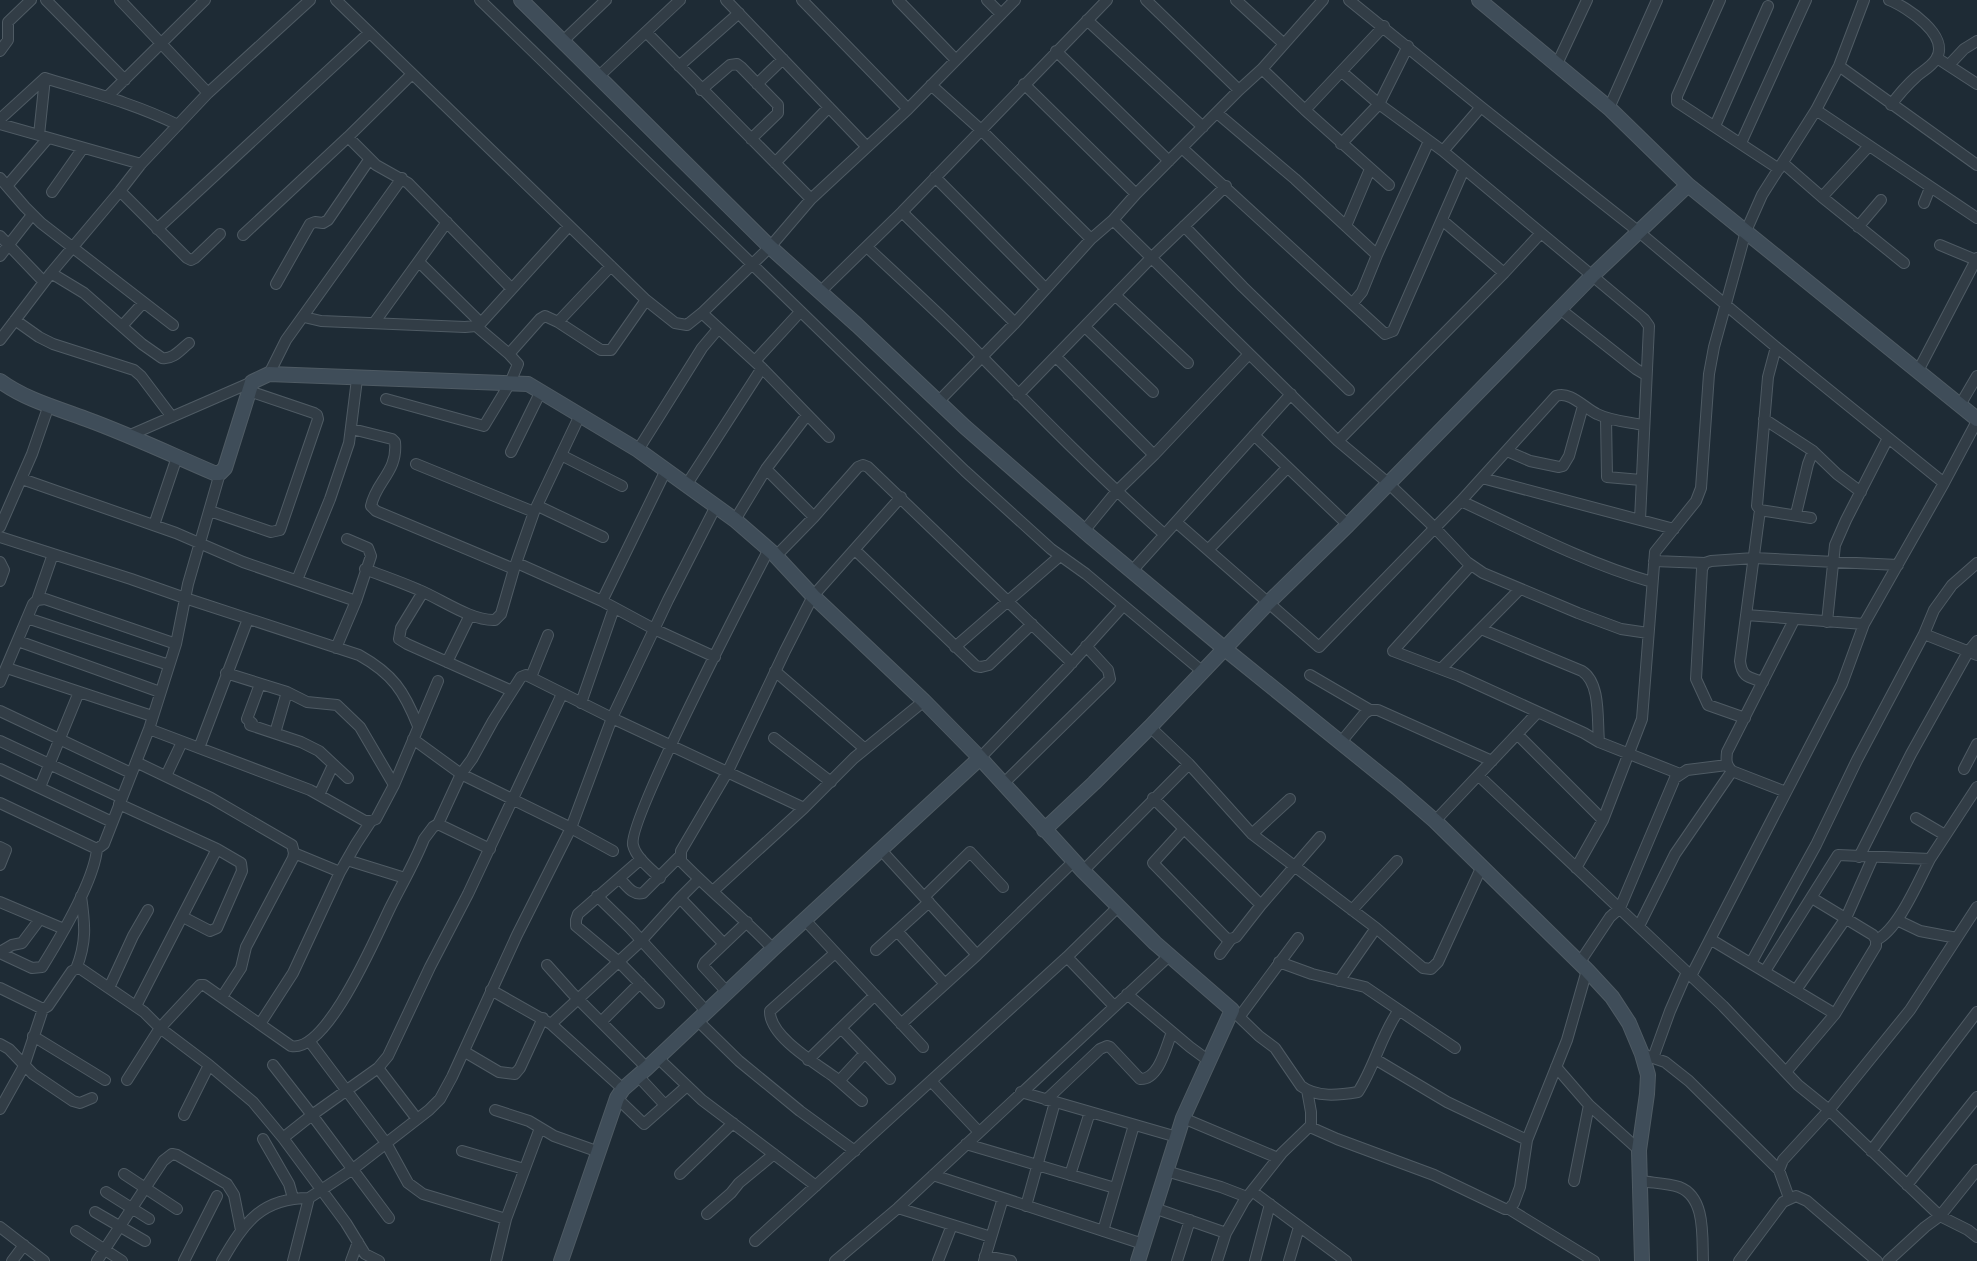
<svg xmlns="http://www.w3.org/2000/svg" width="1977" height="1261" font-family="Overpass,sans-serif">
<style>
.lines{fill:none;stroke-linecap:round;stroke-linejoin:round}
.street-casing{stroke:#4f5b64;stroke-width:12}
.secondary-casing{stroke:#4f5b64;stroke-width:16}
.street{stroke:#323d46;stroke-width:10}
.secondary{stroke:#3f4d59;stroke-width:14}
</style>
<rect width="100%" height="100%" fill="#1e2b35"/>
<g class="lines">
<g class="street-casing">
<path id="street" d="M46,0l79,80
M120,0l88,93
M336,0l310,300 29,23 12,2 15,-12 68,-66 41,-48 97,-90 107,-109
M480,0l485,471 86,78 35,25 117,98
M726,0l141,147
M802,0l106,109
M898,0l58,60
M987,0l14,14
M1146,0l93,90
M1236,0l48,44
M1349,0l132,107 158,125 137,115 168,136
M1720,0l-43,96v6l102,67
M1889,0c18,7 62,36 47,59 -4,7 -13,12 -19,17 -10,9 -18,18 -26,29
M1087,20l116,107
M646,32l165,167
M563,41l43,-41
M0,51l8,-11v-18l23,-22
M1056,51l113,110
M1937,58l40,26
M1557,64l30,-64
M1949,65l15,-16 13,-8
M679,66l60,-53
M1839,66l138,99
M1262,69l43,41 84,75
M1342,72l37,32 64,47 201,168 5,7 -9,194
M598,77l82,-77
M757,84l26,-25
M1024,84l112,110
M931,85l49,44 111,110
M701,90l29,-25 7,-1 4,3 37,38v8l-27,26
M107,97l98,-97
M1609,108l48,-108
M1305,110l79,-84
M1816,110l161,108
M1217,113l78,66 82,76
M0,119l45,-41c45,14 91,26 133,47
M0,124l141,40
M1715,126l53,-120
M39,135l6,-57
M348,137l28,28 32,18 104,106
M1741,143l65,-143
M1341,144l38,-40 29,-58
M1182,148l203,186 8,-3 71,-162
M1443,151l38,-44
M775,163l54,-56
M1783,163l39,34 82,66
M935,177l111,112
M0,178l25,29 16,16 132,102
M7,186l41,-48
M120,191l67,67 4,2 4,-2 25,-24
M52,192l31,-44
M1822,197l47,-51
M1924,203l6,-15
M902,212l113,111
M1113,220l225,221 50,42 46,44 33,35 16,11 95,40 43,16 27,4
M1442,220l62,53
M1184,226l59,61 106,103
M1346,226l24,-57
M1858,227l23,-27
M157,229l212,-196
M243,235l105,-98 64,-63
M0,236l44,46
M1940,245l36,15
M867,247c39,37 79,72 116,111 59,60 118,120 181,176
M0,256l32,-41
M419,262l62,61
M51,273l33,20 58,51 20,14c11,2 19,-9 27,-15
M276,284l34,-60 5,-2 8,1 5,-3 41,-60
M820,292l82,-80 205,-212
M1115,295l73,68
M1352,304l10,-12 15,-37 52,-114
M1560,309l76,60 10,6
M702,313l60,55 67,69
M304,317l17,4 144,6 11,-1 5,-3 88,-97
M15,320l24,17 14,7 81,26 7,6 31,41
M558,322l53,-56
M374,323l73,-101
M122,326l21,-23
M1085,327l68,65
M0,340l51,-67 69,-82 21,-27 67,-71 102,-93
M1776,347l-8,30 -11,129 3,4 6,1 45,7
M509,354l31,-35 5,-3 13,6 43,28h10l35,-50
M1056,357l98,98
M755,361l45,-49
M1918,371l59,-113
M269,374l17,-34 116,-162
M1018,395l133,-137 75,-72
M386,399l98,27 26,-43 8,-19 -9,-10 -33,-28
M938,402l77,-79 76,-84 22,-19 23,-26 103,-104 23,-21 61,-69
M1960,405l17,-29
M1606,418l1,59 34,3
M1764,419l49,32 24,23 24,18
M352,429l40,10 3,3c3,30 -19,39 -24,64l5,5 138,58
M1254,435l94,90
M128,436l124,-54
M1338,441l166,-168 37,-40
M638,450l64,-102 16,-19
M1507,451l23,10 29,6 4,-1 6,-10 14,-50
M511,452l30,-61
M561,455l61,31
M416,464l118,48
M766,469l48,48
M1482,478l192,51
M22,479l154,54 67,29 113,39
M687,484l75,-116
M1461,501c62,29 125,62 191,81
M538,506l65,31
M1760,510l-20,151c2,17 9,16 23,21
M210,511l61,21 9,-2 38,-111 -1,-4 -3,-2 -65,-22
M1796,514l12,-50 5,-13
M735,520l31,-51 41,-54
M1176,522l143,125 142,-146 95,-105c15,-5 28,12 41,18 14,7 31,8 46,11
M154,525l23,-68
M0,527l32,-73 17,-49
M1084,531l32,-39 38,-37 95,-101
M0,537l131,42 54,19 174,57c34,19 45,36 59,71
M855,550l121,116 5,1 8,-2 43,-41
M1208,550l79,-82
M776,556l38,-39 44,-50 5,-2 5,2 204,196
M1654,561l51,2
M0,562l4,8 -4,11
M517,563l85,38 52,28 61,28
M1471,565l-78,86 66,25 125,57 15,9 81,32
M365,569c18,7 36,13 54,21 22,9 52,31 76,30l6,-6 13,-45 20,-57 46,-97
M1132,571l159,-177
M297,580l33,-81 19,-56 8,-64
M423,592l-22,36 -2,11 8,5 105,47
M37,600l16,-46
M602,601l64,-131
M1746,615l118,9
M27,618l142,47
M1827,622l8,-77 11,-25 42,-82
M1481,629l101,42c19,12 15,49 17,71
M1924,634l53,21
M18,641l142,51
M955,647l105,-91
M336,648l20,-47 15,-45 -3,-8 -21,-9
M447,662l23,-47
M7,668l145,48
M1441,669l79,-80
M775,671l90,78
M226,673l61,19 20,10 30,3 23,22 34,58
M1310,675l60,35
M531,677l17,-42
M0,682l33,-78 4,-4 8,-1 131,45
M260,684l-13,35 5,4 -2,2 51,17 18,9 29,27
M581,703l33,-95
M0,711l131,62
M1745,718l-37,-13 -12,-26 6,-110 3,-6 6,-2 43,-3 144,7
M1150,727l39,37 63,70 124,94 47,40 8,1 7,-7 44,-96
M149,729l161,61 55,31h6l5,-2 18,-34 44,-104
M275,733l12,-41
M1517,734l86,86
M774,738l57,44
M413,739l48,35 110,54 42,23
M0,741l122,57
M1341,742l24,-29 5,-3h8l114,51
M199,748l49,-129
M980,758l88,-91 55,-61
M136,762l75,36 81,47 2,8 -1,5 -47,89 -5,21 -19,29
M0,769l112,53
M1964,769l13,-25
M166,776l16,-34
M1479,776l244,230 75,79 31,25 111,106 37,-46
M1003,784l107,-105 -2,-9 -22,-24
M40,787l39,-95
M1786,792l-54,-21c-6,-6 -6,-10 -5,-19l67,-132
M319,795l14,-30
M1153,798l108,107
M0,803l97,46 7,-5 45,-115 27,-85 12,-60 32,-111
M119,804l98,45 24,14 1,8 -25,57 -7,3 -27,-14
M1916,818l29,17
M1435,821l102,-108
M438,824l23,-50 11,-15 21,-38 28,-44 5,-2 86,43 192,90
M1183,830l-30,33 73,75 5,1 5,-2 25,-32 59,-68
M1252,834l38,-35
M0,847l6,3 -6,15
M881,850l96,105
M294,853l46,19
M1859,857l52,-103 57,-102 9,-11
M641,859l-63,55 -2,6v6l43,36 40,41
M347,860l58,18
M1576,868l27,-48 39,-101 13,-167 41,-51 5,-13 8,-114 5,-27 32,-116 16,-36 54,-85 23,-44 25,-66
M1083,871l106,-107
M660,878c-9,-9 -24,-20 -27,-33 -6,-23 117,-259 136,-296
M620,879c7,7 13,17 23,14l37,-37
M713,891l91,-83 50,-50 70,-57
M597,896l33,32 77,84
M924,897l46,-45 33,35
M680,898l44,46
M0,902l64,27
M1352,910l45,-49
M804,919l119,128
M1897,920l23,11 37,7
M1639,926l36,-72 57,-83
M897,931l48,53
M1710,939l125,75
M1876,940c22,-10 42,-58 54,-81
M773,949c-29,-31 -62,-57 -92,-88v-10l47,-80 57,-120 28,-55 88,-99
M876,950l53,-48
M0,952l12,-7 10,-2 18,-24
M0,953l32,15 10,-1c18,-29 52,-85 55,-118
M835,953l-65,58c-1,25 45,52 63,65 10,8 19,17 29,25
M1220,954l11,-15
M1067,957l47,49
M1279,962l33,12 53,13 90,61
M1580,962l30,-45 10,-9 55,-130 12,-8 40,-5
M1751,963l65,-118 41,-85 67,-126 10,-24 18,-25 25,-22
M547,965l25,28 75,75
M76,969c11,-27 9,-45 5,-73
M1765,971l73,-116 92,4 47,-72
M1691,976l151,-292 22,-60 80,-141 33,-62
M1339,981l37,-53
M0,988l43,21 5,-3 24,-35 4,-2h5l63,43 16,16 49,37 44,37 30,36 63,85 19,31 14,7
M109,988l24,-52 15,-26
M491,990l60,34 72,65
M1796,990l50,-72 27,-61
M727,992l-24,-26 2,-4 42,-40
M1127,994l63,53 19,14
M136,1006l81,-157
M1232,1010l27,26 16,12 26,38c15,12 39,9 57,6 17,-26 23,-57 41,-82
M1240,1016l58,-78
M697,1020l42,41 61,50 55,40
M601,1022l39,-39
M260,1024l33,-51 47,-101 16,-28 15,-23
M551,1024l90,-83 39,-43 19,-19
M901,1024l76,-69 97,-94
M841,1028l49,51
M33,1036l72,44
M310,1042l76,101 22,40 15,11 83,25
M0,1044l9,5 24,25 40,27 7,2 12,-5
M465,1052l34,20 16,2 5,-6 23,-50
M1642,1054l23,8 24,19 90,89
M658,1058l44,42 114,86
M1653,1058l17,-47 17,-39
M1375,1059l72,43 80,38
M808,1060l67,-65
M273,1065l39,50 77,103
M1556,1067l33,38 50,45
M378,1068l39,51
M1786,1072l49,-58 41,-68v-6l-3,-5 -61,-37
M638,1076l27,29
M127,1080l33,-52 40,-43h4l87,61c36,8 86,-112 100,-140 11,-22 24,-44 33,-67l9,-12 5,-3 52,25
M839,1081l26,-28
M931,1081l48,51
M1021,1092l156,45
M617,1098l27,26 43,-38
M1046,1100l54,-51 7,-3 3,1 30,32c19,1 26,-32 32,-47
M0,1109l24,-43 19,-57
M495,1110l34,11 25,15 45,16
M184,1115l25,-50
M1183,1118l95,40
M1310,1127l27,12 97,36 71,34h4l5,-6 6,-16 7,-47 40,-100 20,-70
M283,1138l29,-23 66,-47 10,-12 42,-89 38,-73 94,-200
M263,1139l26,45 4,14
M966,1144l149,44
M462,1151l62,18
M1871,1151l106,-139
M1166,1171l55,16 26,10
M124,1174l53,35
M680,1174l53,-51
M933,1175l210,69
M1070,1175l20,-63
M1574,1181l15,-76
M1641,1181c12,2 26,2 38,6 27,10 23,50 24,74
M1907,1185l70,-88
M1252,1191l94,70
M106,1192l43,27
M1789,1198l-10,-28 4,-10 46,-50 81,-100 67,-103
M1026,1206l29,-104
M898,1208l93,29
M1154,1208l72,25
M1509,1209l85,52
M95,1212l50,29
M707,1214l24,-21 8,-10 35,-29
M0,1227l44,34
M76,1231l46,30
M1103,1231l31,-106
M755,1241l312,-284 52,-51
M985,1256l26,5
M12,1261l12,-16
M97,1261l66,-100 9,-7 5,1 50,29 7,11 7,35
M184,1261l33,-65
M222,1261c22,-38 39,-63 87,-63
M293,1261l16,-63 44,-29 76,-59 11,-11 12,-22 65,-142 54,-107 41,-110 56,-118 48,-94
M351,1261l7,-19
M496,1261l10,-42 34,-91
M835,1261l63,-53 272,-253
M938,1261l14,-36
M984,1261l19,-63
M1177,1261l13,-41
M1217,1261l9,-28 18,-32 38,-48 29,-28v-13l-4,-22
M1255,1261l15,-57
M1289,1261l10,-34
M1739,1261l44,-59 13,-6 11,5 70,60
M1888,1261l37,-34 15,-11 28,14 9,7"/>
</g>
<g class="secondary-casing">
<path id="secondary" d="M521,0l249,247 87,78 108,102 126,110 134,112 172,139 38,33 152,149 25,27 17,26 13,31 6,21 -1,19 -8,56 3,111
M1479,0l130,108 79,77 289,234
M0,381c26,19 57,27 86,38 44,16 86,36 128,54h6l5,-5 27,-86 17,-8 259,10 110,66 97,70 38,33 40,43 111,105 56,57 103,113 72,72 77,67 -49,108 -45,143
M1044,830l50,-47 56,-56 118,-124 80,-78 244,-249 96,-91
M561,1261l56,-163 6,-9 24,-21 126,-119 207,-191"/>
</g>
<use href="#street" class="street"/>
<use href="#secondary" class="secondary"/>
</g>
</svg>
